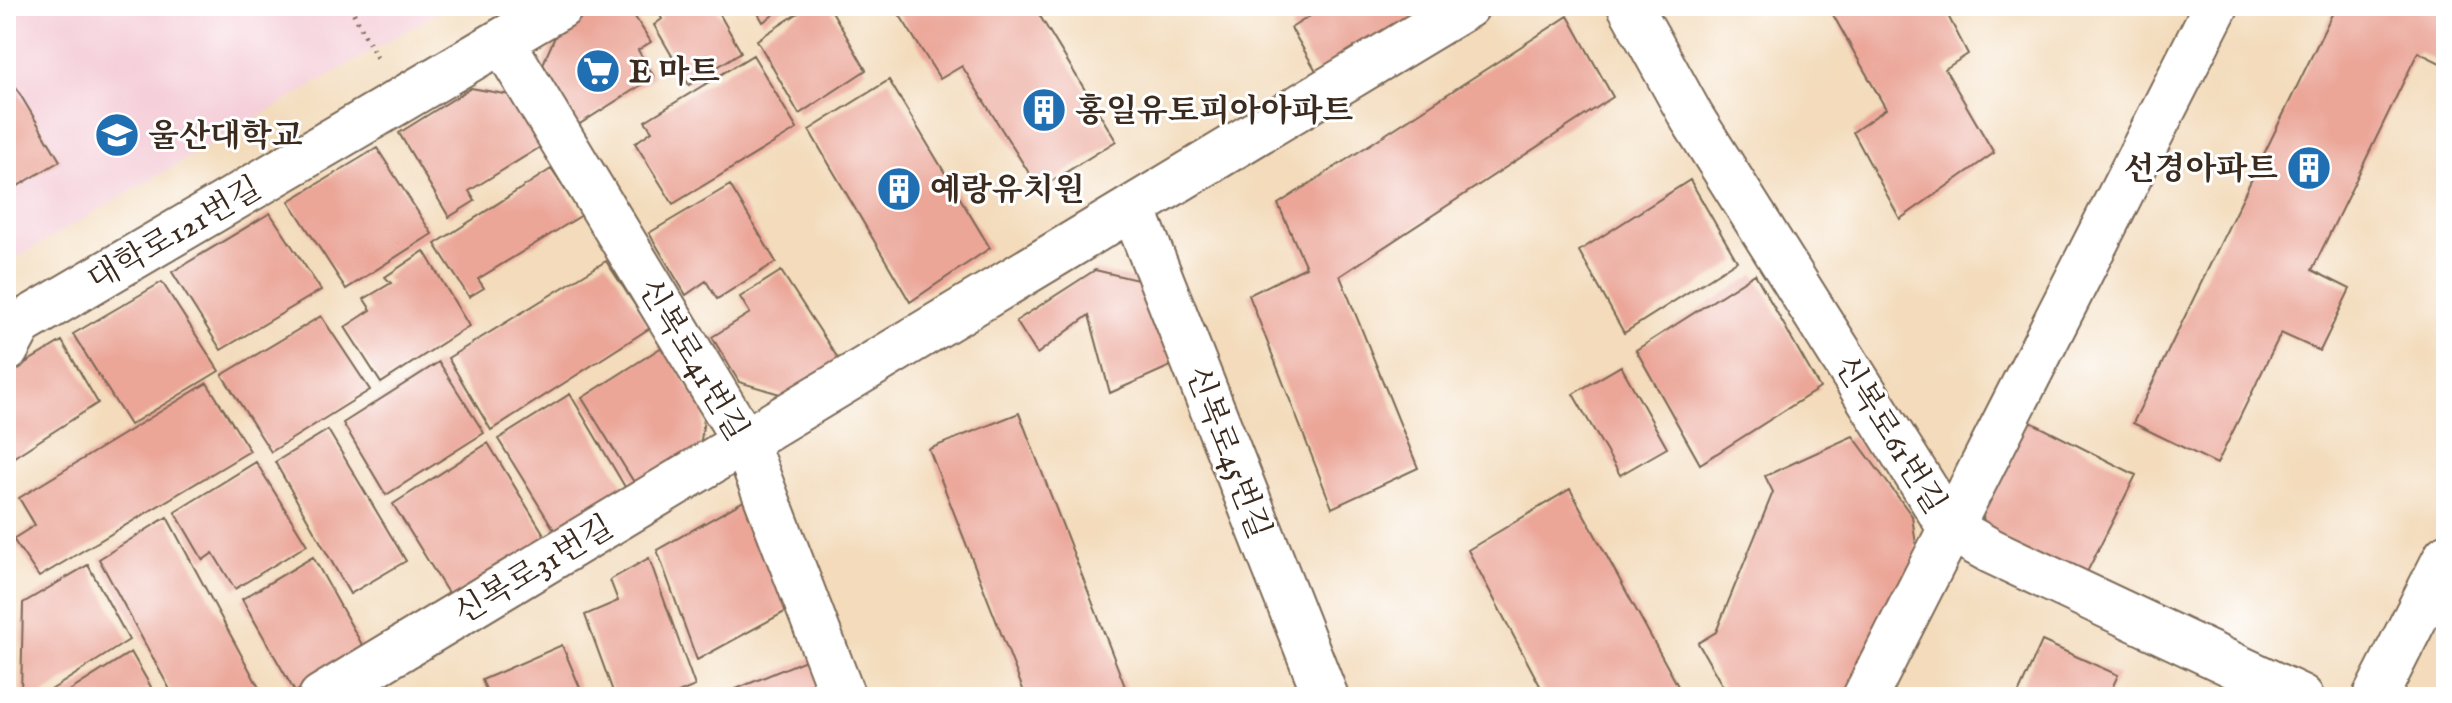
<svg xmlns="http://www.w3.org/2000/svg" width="2452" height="703" font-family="'IM FELL English','Noto Serif KR',serif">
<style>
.built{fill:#f5cfd9}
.building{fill:#eba698}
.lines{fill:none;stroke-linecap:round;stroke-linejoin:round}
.minor-casing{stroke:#7b6855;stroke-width:48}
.path{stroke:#7b6855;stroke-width:5;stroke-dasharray:2 6;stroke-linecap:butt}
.minor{stroke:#fff;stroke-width:44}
.labels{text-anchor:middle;stroke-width:6;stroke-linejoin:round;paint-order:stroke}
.poi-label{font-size:32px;font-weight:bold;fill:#3b2a1e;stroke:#fff;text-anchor:start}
.street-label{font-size:32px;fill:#3b2a1e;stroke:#fff}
</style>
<rect width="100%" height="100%" fill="#fff"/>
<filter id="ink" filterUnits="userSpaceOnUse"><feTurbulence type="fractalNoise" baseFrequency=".0125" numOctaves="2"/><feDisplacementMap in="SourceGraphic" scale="16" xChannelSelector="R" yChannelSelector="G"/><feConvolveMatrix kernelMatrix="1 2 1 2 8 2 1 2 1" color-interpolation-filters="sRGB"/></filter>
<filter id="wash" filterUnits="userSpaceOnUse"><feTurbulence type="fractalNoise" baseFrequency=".006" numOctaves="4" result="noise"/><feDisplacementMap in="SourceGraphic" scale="32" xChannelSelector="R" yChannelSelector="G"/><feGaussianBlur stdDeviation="1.8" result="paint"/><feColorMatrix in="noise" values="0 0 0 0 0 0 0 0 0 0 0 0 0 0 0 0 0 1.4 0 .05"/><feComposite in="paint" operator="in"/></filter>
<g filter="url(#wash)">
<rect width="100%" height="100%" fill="#f3dbbb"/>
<path class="built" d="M6,6h443l-443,258z"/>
<g id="blocks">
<path class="building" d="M598,6h30l23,36 -13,8 16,27 -76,48 -35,-61 14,-32z
M655,6h60l26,46 -52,33 -35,-60 8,-6z
M754,6h32l-23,16z
M809,6h20l37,64 -67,44 -42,-74z
M894,6h162l-16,10 76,125 -77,48 -77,-123 -22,13z
M1326,6h89l11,18 -101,62 -34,-58z
M1828,6h115l25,48 -23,15 49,84 -94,66 -47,-87 33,-23z
M2336,6h110v60l-28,-14 -106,218 38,19 -30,62 -39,-18 -64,131 -84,-41z
M1568,16l45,81 -273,179 78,192 -86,40 -83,-213 57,-28 -28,-63z
M753,55l44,74 -124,75 -38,-61 17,-12 -7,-10z
M6,71l54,90 -54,32z
M889,80l101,168 -80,54 -101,-172z
M471,88l39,7 32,51 -73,45 6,10 -26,16 -50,-84z
M377,148l55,86 -86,55 -57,-88z
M551,169l31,46 -104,64 6,9 -15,9 -34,-53z
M1690,180l47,81 -113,72 -45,-82z
M730,185l46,77 -59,37 -11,-18 -20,14 -37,-62z
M270,213l51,77 -100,60 -49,-78z
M424,251l45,75 -88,57 -36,-56 26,-17 -7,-11 27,-16 -6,-6z
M606,261l44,67 -159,102 -43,-72z
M1095,270l47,11 31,84 -63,28 -21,-78 -52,39 -21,-33z
M781,271l62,95 -53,31 -51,-15 -27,-45 38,-24 -10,-16z
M1755,274l65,114 -120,76 -64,-114z
M162,282l57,89 -89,54 -57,-91z
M321,316l49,74 -99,62 -49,-77z
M62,341l36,62 -87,56 1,-88z
M662,347l43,64 -5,37 -63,39 -55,-89z
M439,362l45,71 -98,62 -43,-72z
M1621,366l46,82 -47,27 -47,-81z
M207,383l43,68 -211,126 -26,-38 22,-14 -16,-27z
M570,394l58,98 -70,44 -60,-97z
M1019,413l110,284h-103l-97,-248z
M2019,416l117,59 -54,107 -95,-46 -9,-44z
M328,430l78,131 -56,33 -75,-132z
M1853,436l59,80 7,51 -66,130h-124l-31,-54 18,-11 57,-140 -8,-16z
M488,443l60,98 -97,57 -58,-94z
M256,462l51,83 -72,44 -22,-36 -10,7 -28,-48z
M1570,489l114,208h-138l-78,-147z
M751,497l41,111 -95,52 -40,-110z
M167,517l97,180h-90l-75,-138z
M313,557l52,93 -70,42 -53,-93z
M649,558l46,128 -26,11h-54l-30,-82 33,-14 -8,-21z
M88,565l41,75 -89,57h-19l2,-94z
M2042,641l76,34 -10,22h-91z
M562,645l22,52h-95l-7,-17z
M131,652l20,35 -9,6 3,4h-85z
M815,656l15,41h-113z"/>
</g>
</g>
<g filter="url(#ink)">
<use href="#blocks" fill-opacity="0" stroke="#7b6855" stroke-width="2"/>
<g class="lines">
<g class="minor-casing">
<path id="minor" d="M1630,6l62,112 258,410 41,23 310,146
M502,41l243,401 98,255
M1133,208l193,489
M6,350l14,-26 541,-318
M321,697l1146,-691
M1865,697l351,-691
M2375,697l71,-140"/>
</g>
<path class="path" d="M350,6l27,52"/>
<use href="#minor" class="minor"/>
</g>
</g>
<defs>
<g id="supermarket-disc" transform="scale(2.3)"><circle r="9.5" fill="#1f6fb2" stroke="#fff"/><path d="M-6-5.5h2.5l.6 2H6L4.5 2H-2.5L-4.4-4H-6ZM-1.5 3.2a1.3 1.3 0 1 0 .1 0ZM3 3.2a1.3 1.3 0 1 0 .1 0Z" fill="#fff"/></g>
<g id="building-disc" transform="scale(2.3)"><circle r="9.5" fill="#1f6fb2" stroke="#fff"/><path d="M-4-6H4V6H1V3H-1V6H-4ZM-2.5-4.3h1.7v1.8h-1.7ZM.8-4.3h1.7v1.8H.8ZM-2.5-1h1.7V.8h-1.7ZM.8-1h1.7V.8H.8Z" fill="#fff"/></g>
<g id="university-disc" transform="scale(2.3)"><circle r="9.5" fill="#1f6fb2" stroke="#fff"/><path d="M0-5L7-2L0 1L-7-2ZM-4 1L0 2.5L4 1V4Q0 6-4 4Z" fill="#fff"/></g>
</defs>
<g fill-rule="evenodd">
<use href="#supermarket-disc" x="598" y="71"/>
<use href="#building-disc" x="1044" y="110"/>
<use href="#university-disc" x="117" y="135"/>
<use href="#building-disc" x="2309" y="168"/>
<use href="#building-disc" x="899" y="189"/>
</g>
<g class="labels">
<g class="poi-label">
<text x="629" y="82">E 마트</text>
<text x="1075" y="121">홍일유토피아아파트</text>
<text x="148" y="146">울산대학교</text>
<text x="2278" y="179" text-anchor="end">선경아파트</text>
<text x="930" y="200">예랑유치원</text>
</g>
<g class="street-label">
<text transform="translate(174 233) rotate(-30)" y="11">대학로121번길</text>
<text transform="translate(694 359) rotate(59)" y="11">신복로41번길</text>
<text transform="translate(1891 434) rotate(58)" y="11">신복로61번길</text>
<text transform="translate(1229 452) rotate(69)" y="11">신복로45번길</text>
<text transform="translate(533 569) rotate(-31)" y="11">신복로31번길</text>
</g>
</g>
<rect width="2452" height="703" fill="none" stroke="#fff" stroke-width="32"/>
</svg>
